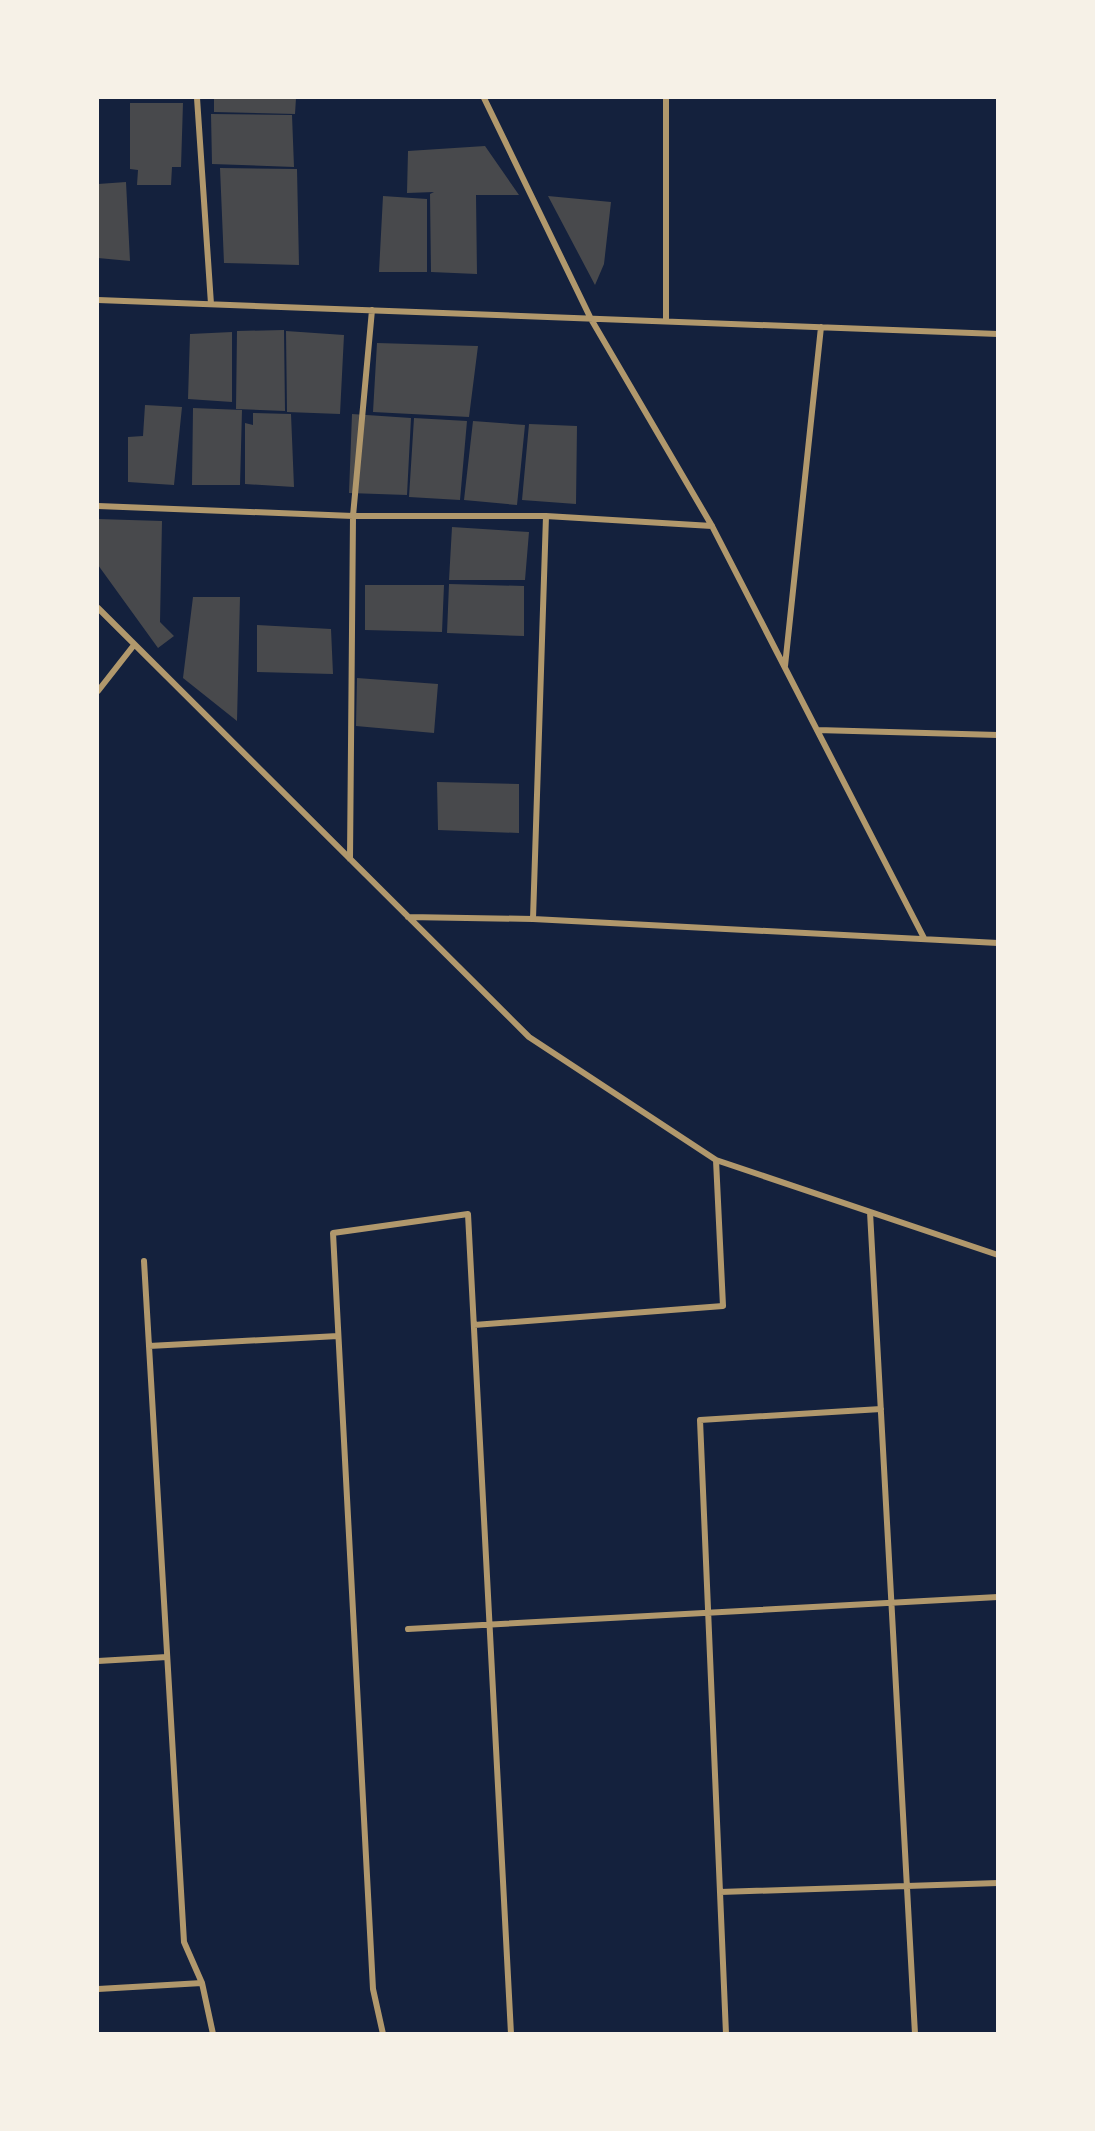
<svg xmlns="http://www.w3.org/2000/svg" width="1095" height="2131" font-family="'Space Grotesk',sans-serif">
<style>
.building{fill:#48494c}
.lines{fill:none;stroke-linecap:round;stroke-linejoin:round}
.minor{stroke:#b1986c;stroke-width:6}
</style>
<rect width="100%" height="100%" fill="#14213d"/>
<path class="building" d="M214,98h82l-1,16 -81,-2z
M130,103h53l-2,64h-9l-1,18h-34l1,-15 -8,-1z
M211,114l81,1 2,52 -82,-3z
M485,146l34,49h-43l1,79 -46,-2 -1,-78 4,-2 -27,1 1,-42z
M220,168l77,1 2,96 -75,-2z
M126,182l4,79 -32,-3v-74z
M383,196l44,3v73h-48z
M548,196l63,6 -7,62 -9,21z
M284,330l1,81 -49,-2 1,-78z
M286,331l58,4 -4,79 -53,-2z
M232,332v70l-44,-3 2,-65z
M377,343l101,3 -9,71 -96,-5z
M145,405l37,2 -8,78 -46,-3v-45l15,-1z
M193,408l49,2 -2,75h-48z
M253,413l38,1 3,73 -49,-3v-61l8,2z
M352,414l59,4 -4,77 -58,-2z
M414,418l53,3 -7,79 -51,-3z
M473,421l52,4 -8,80 -53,-5z
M529,424l48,2 -1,78 -54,-4z
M98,519l64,2 -2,101 14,14 -16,12 -60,-83z
M452,527l77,5 -4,48h-76z
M449,584l75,2v50l-77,-3z
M365,585h79l-2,47 -77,-2z
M193,597h47l-3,124 -54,-43z
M257,625l74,4 2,45 -76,-2z
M357,678l81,6 -4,49 -78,-7z
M437,782l82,2v49l-81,-3z"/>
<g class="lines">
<path class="minor" d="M197,98l14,206
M484,98l107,221 121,207 212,412
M666,98v223
M98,300l900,34
M98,506l255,10h193l166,10
M98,608l431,429 187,123 282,95
M785,666l36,-339
M98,691l36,-46
M817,730l181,5
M350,859l3,-343 19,-206
M408,917l125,2 465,24
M533,919l13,-403
M870,1212l45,822
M144,1261l40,681 18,41 11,51
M474,1325l249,-19 -7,-146
M149,1346l189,-10
M408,1629l590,-32
M98,1661l69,-4
M720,1892l278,-9
M98,1989l104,-6
M383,2034l-10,-45 -40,-756 135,-19 43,820
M726,2034l-26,-614 181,-11"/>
</g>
<rect width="1095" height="2131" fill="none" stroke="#f6f1e7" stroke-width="198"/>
</svg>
